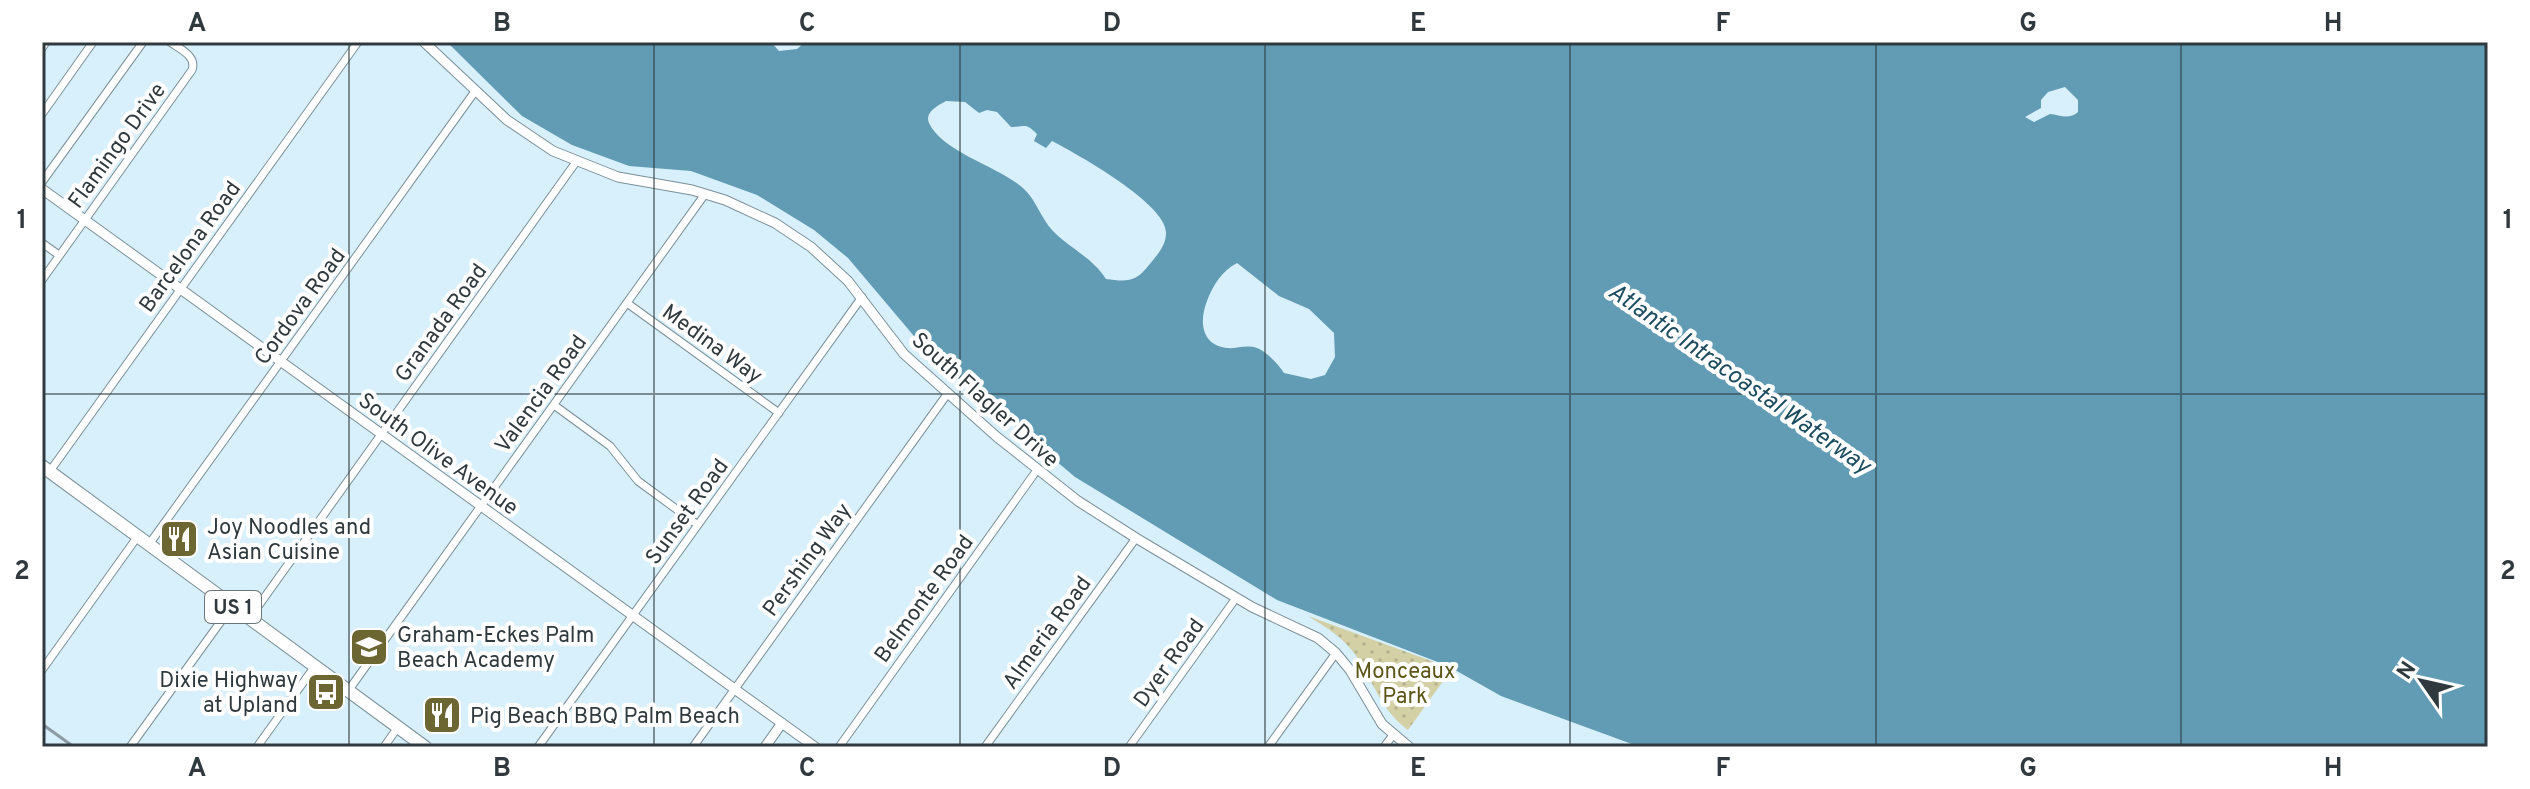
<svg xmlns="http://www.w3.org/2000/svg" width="2530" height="789" font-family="Overpass,sans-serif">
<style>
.park{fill:url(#park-dots)}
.water{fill:#619cb4;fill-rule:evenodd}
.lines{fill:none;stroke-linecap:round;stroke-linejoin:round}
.minor-casing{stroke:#7a909a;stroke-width:9}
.tertiary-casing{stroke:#7a909a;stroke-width:11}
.primary-casing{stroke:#7a909a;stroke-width:14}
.minor{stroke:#fff;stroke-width:7}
.tertiary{stroke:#fff;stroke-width:9}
.primary{stroke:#fff;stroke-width:12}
.rail{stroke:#8a9ba3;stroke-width:3}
.grid{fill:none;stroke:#303a3e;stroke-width:2;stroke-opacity:0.55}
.labels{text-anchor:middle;stroke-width:8;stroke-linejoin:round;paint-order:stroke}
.shield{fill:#fff;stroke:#6e7578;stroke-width:2}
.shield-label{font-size:20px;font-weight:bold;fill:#303a3e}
.street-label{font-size:22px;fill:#303a3e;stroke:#fff}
.poi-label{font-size:22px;fill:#303a3e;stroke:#fff;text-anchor:start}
.park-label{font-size:22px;fill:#5d5619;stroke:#fff}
.water-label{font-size:24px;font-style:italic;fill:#1b4c5f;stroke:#fff}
.neatline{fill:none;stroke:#303a3e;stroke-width:3}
.grid-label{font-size:26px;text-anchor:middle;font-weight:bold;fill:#303a3e}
</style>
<defs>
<pattern id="park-dots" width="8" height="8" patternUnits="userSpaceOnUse" patternTransform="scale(2)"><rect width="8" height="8" fill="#d4d0a5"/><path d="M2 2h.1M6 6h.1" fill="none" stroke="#b6b38f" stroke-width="1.8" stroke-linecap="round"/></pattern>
</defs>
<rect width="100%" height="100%" fill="#d8f0fb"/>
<path class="park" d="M1308,616l137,50 6,4 -43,60c-28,-21 -33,-46 -51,-73 -13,-19 -31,-30 -49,-41z"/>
<path class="water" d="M447,42h324l8,9 18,-2 8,-7h1683v705h-848l-139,-51 -53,-30 -171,-66 -202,-123 -145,-122 -82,-97 -34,-28 -57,-35 -66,-24 -62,-5 -57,-21 -50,-29zM2065,87l13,13v12c-9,8 -18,3 -28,2l-16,8 -9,-5 16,-9v-8l7,-8zM946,101l19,1 14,11 8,-3 10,2 14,15c14,0 14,-5 26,7l-3,7 12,7 6,-7c25,13 115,63 114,92 0,13 -9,22 -17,32 -13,17 -22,17 -43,14 -14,-22 -37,-31 -54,-49 -11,-12 -16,-30 -28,-41 -23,-22 -81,-36 -95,-66 -5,-11 10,-18 17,-22zM1237,263l42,33 30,13 25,24 1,24 -10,18 -14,4 -27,-6c-6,-9 -17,-21 -27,-25 -11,-4 -20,1 -30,0 -26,-3 -28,-27 -20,-47 6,-16 15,-30 30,-38z"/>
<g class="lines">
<g class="minor-casing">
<path id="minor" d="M42,48l4,-6
M42,114l51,-72
M42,182l101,-140
M42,243l17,12
M42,280l150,-210c5,-14 -12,-21 -22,-28
M627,303l152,110
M554,405l56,41 28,35 60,44
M50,471l308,-429
M150,543l326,-453
M249,619l327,-457
M42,670l96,-134
M348,691l357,-497
M130,747l102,-141
M257,747l58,-81
M384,747l14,-20
M538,747l324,-450
M693,747l255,-354
M839,747l198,-277
M985,747l151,-209
M1129,747l107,-149
M1268,747l68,-94
M1384,747l9,-12"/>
</g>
<g class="tertiary-casing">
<path id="tertiary" d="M424,42l83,78 46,31 65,26 74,13 33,10 50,23 36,24 37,34 56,73 93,83 81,64 58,37 116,69 66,31 18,15 14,17 32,54 27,23
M42,189l773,558
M765,747l17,-24"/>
</g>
<g class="primary-casing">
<path id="primary" d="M42,466l383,281"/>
</g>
<use href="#minor" class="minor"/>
<use href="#tertiary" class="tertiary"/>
<use href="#primary" class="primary"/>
<path class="rail" d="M42,724l32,23"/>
</g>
<path class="grid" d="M349,42v705M654,42v705M960,42v705M1265,42v705M1570,42v705M1876,42v705M2181,42v705M42,394h2446"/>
<defs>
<g id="restaurant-square" transform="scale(2)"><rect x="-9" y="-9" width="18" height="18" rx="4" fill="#6b6632" stroke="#fff"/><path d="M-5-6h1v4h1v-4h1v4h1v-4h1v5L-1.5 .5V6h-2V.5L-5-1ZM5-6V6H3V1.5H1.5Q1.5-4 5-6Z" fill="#fff"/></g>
<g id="school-square" transform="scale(2)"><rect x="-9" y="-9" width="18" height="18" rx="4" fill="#6b6632" stroke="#fff"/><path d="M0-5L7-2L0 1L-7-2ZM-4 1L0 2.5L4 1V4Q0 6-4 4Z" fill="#fff"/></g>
<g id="bus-square" transform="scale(2)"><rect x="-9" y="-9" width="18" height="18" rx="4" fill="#6b6632" stroke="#fff"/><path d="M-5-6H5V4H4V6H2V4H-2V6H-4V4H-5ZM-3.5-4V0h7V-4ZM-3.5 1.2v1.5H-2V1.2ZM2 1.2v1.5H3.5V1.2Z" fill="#fff"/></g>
</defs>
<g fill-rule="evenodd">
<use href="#restaurant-square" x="179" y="539"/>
<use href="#school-square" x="369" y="647"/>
<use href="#bus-square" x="326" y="692"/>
<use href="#restaurant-square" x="442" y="715"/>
</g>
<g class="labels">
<rect class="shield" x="205" y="591" width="56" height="32" rx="6"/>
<g class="shield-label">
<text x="233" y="614">US 1</text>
</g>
<g class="street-label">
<text transform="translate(116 145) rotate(-54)" y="8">Flamingo Drive</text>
<text transform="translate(189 246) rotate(-54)" y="8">Barcelona Road</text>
<text transform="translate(299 306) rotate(-54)" y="8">Cordova Road</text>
<text transform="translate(440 322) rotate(-54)" y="8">Granada Road</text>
<text transform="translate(713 343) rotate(36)" y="8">Medina Way</text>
<text transform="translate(540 393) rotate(-54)" y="8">Valencia Road</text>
<text transform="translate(986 399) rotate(42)" y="8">South Flagler Drive</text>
<text transform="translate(439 453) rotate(36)" y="8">South Olive Avenue</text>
<text transform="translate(686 511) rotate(-54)" y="8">Sunset Road</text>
<text transform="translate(806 559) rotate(-54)" y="8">Pershing Way</text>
<text transform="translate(923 598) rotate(-54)" y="8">Belmonte Road</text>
<text transform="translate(1046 632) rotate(-54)" y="8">Almeria Road</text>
<text transform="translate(1168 662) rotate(-54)" y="8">Dyer Road</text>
</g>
<g class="poi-label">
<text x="207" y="534">Joy Noodles and<tspan x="207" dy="25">Asian Cuisine</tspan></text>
<text x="397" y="642">Graham-Eckes Palm<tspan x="397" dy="25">Beach Academy</tspan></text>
<text x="298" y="687" text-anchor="end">Dixie Highway<tspan x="298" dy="25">at Upland</tspan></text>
<text x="470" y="723">Pig Beach BBQ Palm Beach</text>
</g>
<g class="park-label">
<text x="1405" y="678">Monceaux<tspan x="1405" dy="25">Park</tspan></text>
</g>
<g class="water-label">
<text transform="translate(1740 378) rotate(35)" y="8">Atlantic Intracoastal Waterway</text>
</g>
</g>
<rect width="2530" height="789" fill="none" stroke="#ffffff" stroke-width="88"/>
<g transform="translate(2422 681) rotate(304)" stroke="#ffffff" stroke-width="6" paint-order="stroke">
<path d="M0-6L14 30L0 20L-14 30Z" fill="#303a3e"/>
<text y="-12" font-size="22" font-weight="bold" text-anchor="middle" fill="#303a3e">N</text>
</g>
<rect x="44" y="44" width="2442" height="701" class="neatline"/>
<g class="grid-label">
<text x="197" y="31">A</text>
<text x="502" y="31">B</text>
<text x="807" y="31">C</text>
<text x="1112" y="31">D</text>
<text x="1418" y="31">E</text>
<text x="1723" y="31">F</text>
<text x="2028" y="31">G</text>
<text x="2333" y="31">H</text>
<text x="22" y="228">1</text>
<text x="2508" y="228">1</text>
<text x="22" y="579">2</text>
<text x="2508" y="579">2</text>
<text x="197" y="776">A</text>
<text x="502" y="776">B</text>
<text x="807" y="776">C</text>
<text x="1112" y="776">D</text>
<text x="1418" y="776">E</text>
<text x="1723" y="776">F</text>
<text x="2028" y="776">G</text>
<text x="2333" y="776">H</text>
</g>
</svg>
